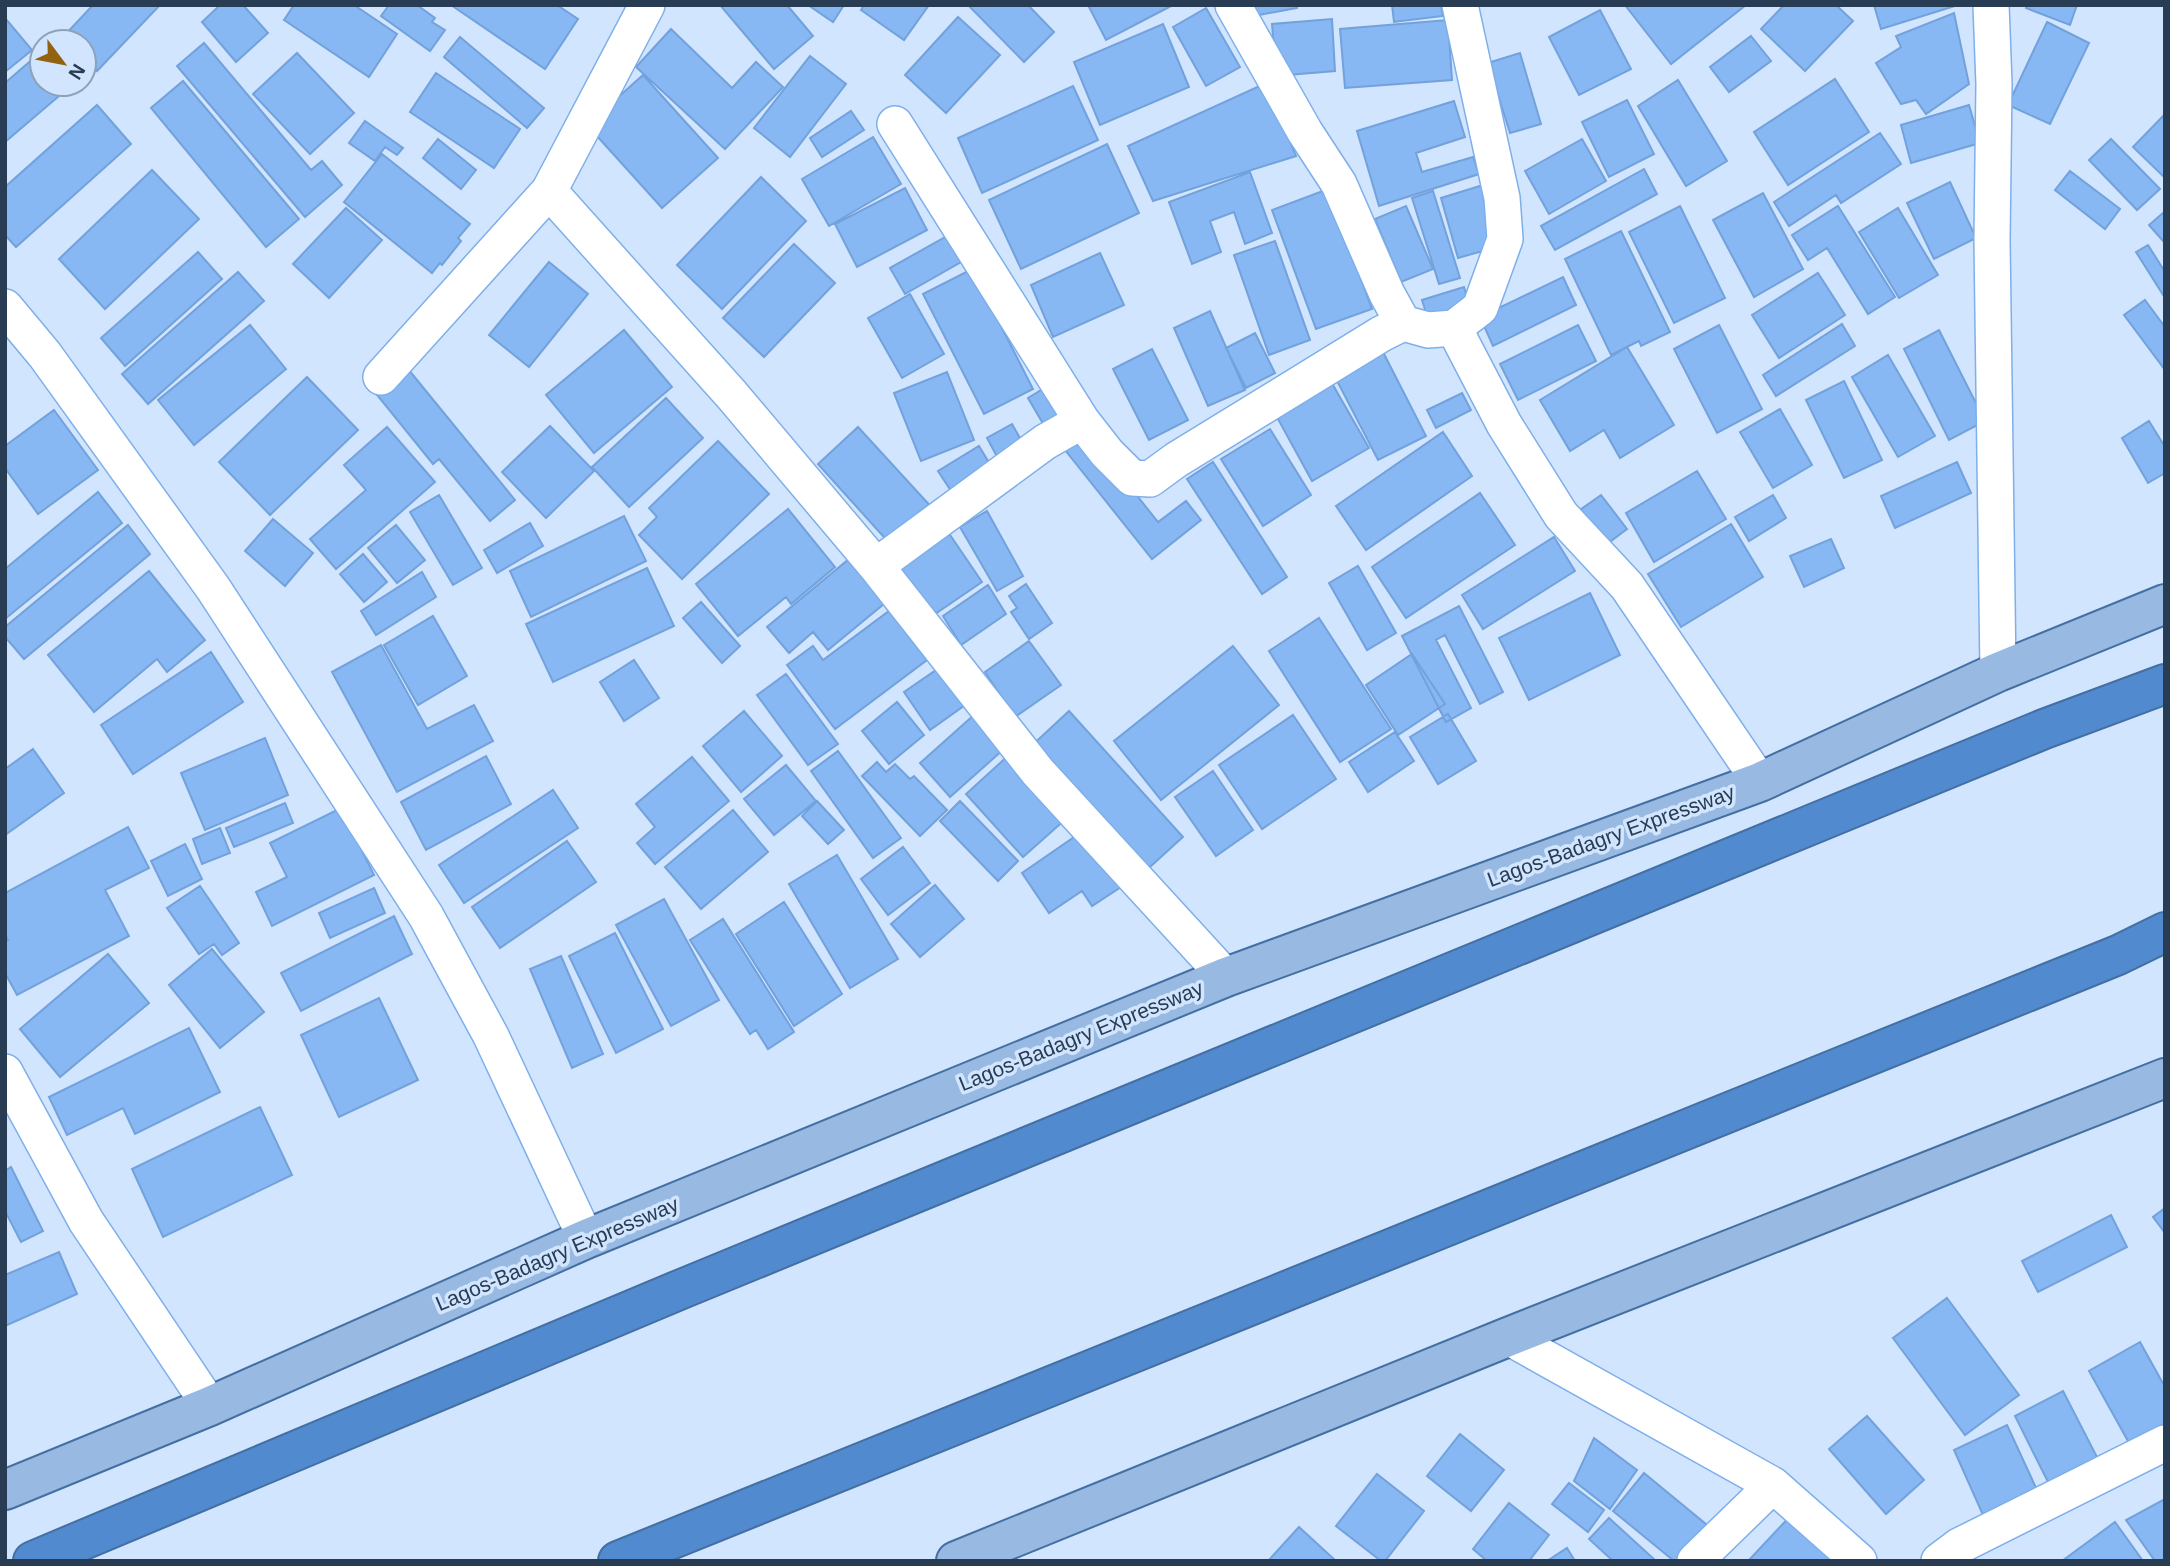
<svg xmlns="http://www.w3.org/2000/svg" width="2170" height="1566" font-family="Arial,sans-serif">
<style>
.building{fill:#87b8f3;stroke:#72a1dc;stroke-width:2}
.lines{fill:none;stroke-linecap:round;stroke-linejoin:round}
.street-casing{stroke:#7eafea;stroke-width:38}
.primary-casing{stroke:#436fa3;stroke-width:42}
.highway-casing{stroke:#436fa3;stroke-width:42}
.street{stroke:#fff;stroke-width:35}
.primary{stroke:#97b9e2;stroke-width:38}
.highway{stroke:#518ace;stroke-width:38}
.labels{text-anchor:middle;stroke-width:7;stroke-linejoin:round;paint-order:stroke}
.street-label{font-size:21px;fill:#283c54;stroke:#d1e5fe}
</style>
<rect width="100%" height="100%" fill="#d1e5fe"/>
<path class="building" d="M93,5h67l-63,66 -13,-12v-17h-18l-4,-4z
M220,5h23l25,28 -32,29 -34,-40z
M294,5h60l43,29 -28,43 -85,-57z
M389,5h28l18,13 -3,4 13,8 -15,21 -49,-35z
M451,5h106l21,14 -33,50z
M720,5h67l26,31 -39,33z
M808,5h36l-11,17z
M864,5h65l-25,35 -43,-30z
M968,5h60l26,27 -30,30z
M1088,5h85l-67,35z
M1246,5h51v3l-49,9z
M1392,5h49l2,11 -49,6z
M1625,5h121l-75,59z
M1784,5h52l17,16 -48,50 -44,-42z
M1874,5h84l-77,24z
M2027,5h50l-7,20 -44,-17z
M1206,8l34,59 -34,19 -33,-59z
M1600,10l31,59 -52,26 -30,-58z
M1954,13l15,71 -43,30 -10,-14 -15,4 -25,-41 25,-16 -5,-11z
M958,17l42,38 -54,58 -41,-38z
M5,18l27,32 -27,22z
M1332,19l3,52 -59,5 -4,-52z
M1448,20l4,60 -107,8 -5,-59z
M2047,22l42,21 -39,81 -42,-19z
M1163,24l26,63 -89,38 -26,-63z
M671,29l61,59 24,-26 27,25 -58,62 -89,-82z
M1751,36l20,25 -42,31 -19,-25z
M460,37l84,71 -17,20 -83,-71z
M204,43l107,127 11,-9 20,24 -37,32 -128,-151z
M42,51v33l30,1 -67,57v-59z
M297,53l57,60 -44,41 -57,-60z
M1520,53l21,71 -31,9 -22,-70z
M810,56l36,28 -56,73 -36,-29z
M436,73l84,56 -26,39 -84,-56z
M643,75l75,83 -56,50 -75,-83z
M1835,79l34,53 -81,53 -34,-53z
M1678,80l49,81 -41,25 -48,-80z
M183,81l116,138 -33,28 -115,-139z
M1266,83l30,73 -143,45 -25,-55z
M1073,86l25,54 -116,53 -24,-55z
M1627,100l27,54 -45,23 -27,-55z
M1454,101l11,36 -49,16 6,19 51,-15 6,17 -100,32 -22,-75z
M97,105l34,39 -115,103 -11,-12v-48z
M1969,105l11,38 -69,20 -10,-38z
M851,111l13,19 -42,27 -12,-19z
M2165,114v64l-32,-31z
M365,121l38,27 -6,7 -12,-8 -10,14 -26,-18z
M1880,133l21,31 -60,39 -5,-8 -47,31 -15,-24z
M873,137l28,47 -72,42 -27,-47z
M438,139l38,31 -15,19 -38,-31z
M1582,139l24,42 -57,33 -24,-43z
M2111,139l49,50 -23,21 -48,-50z
M1107,144l32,69 -118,56 -32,-69z
M382,154l88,70 -12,14 3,3 -19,24 -2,-2 -8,10 -88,-71z
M1644,169l13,25 -102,56 -14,-24z
M152,170l47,49 -94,90 -46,-50z
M2070,171l50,38 -15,20 -50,-39z
M1250,172l22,61 -27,11 -11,-32 -24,9 11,31 -29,12 -23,-62z
M761,177l45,44 -84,88 -45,-44z
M1950,182l26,56 -42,21 -27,-56z
M1483,185l17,61 -42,12 -17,-60z
M905,188l22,42 -70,37 -22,-43z
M1328,189l44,120 -56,20 -44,-119z
M1433,191l27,87 -21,6 -27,-86z
M1763,193l40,76 -49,28 -41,-77z
M1406,206l27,63 -32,13 -26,-63z
M1680,206l45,92 -51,25 -45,-91z
M1838,206l57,91 -27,17 -41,-66 -19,12 -16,-25z
M346,208l36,32 -53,58 -36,-34z
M1898,208l40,67 -39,23 -40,-66z
M2164,212l1,28 -2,1 -14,-16z
M1621,231l49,101 -29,14 -2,-5 -28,14 -46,-96z
M954,232l14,26 -63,36 -15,-26z
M1275,241l35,99 -41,15 -35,-100z
M794,244l41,39 -71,74 -41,-39z
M2148,245l17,27v26l-29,-46z
M198,252l24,27 -97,87 -24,-28z
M1100,253l24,52 -71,32 -22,-52z
M549,262l39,32 -59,73 -40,-32z
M972,269l61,120 -49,25 -61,-120z
M238,272l26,29 -116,103 -26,-30z
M1818,273l27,42 -66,43 -27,-43z
M1563,277l13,28 -83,41 -13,-29z
M1464,287l6,22 -41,13 -7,-22z
M910,294l34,60 -42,24 -34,-60z
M2145,300l20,27v43l-41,-55z
M1210,311l35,79 -37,16 -34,-78z
M1842,324l13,22 -79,50 -13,-21z
M250,325l36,44 -92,76 -36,-45z
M1578,325l18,36 -78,39 -18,-36z
M1719,325l43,84 -45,24 -43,-84z
M624,330l48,57 -78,66 -48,-58z
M1939,330l46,91 -36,19 -45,-91z
M1255,333l20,40 -29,15 -20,-40z
M1627,347l47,78 -54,33 -16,-28 -34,21 -30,-51z
M1152,349l36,71 -39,20 -36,-71z
M1383,352l43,84 -48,24 -43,-83z
M1888,355l47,81 -37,21 -46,-80z
M408,369l107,131 -25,21 -51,-62 -6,5 -56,-69z
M947,372l27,68 -53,21 -27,-68z
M307,377l51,53 -88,85 -51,-53z
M1329,378l40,70 -57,33 -39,-71z
M1844,381l38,79 -38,18 -38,-78z
M1051,384l20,34 -23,14 -20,-34z
M1462,393l9,17 -35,18 -9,-18z
M666,398l37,40 -74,69 -37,-40z
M1780,409l32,56 -39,23 -33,-56z
M54,410l44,60 -60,44 -33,-46v-22z
M2149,421l16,26v26l-17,10 -26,-45z
M1012,424l14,25 -25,15 -14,-26z
M550,426l44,45 -48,47 -44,-46z
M387,427l48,55 -99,87 -26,-30 56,-49 -22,-25z
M858,427l77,84 -44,34 -73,-81z
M1270,429l41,66 -48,31 -42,-67z
M1443,432l29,44 -106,74 -30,-44z
M1087,433l71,89 28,-21 15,19 -49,39 -87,-109z
M718,441l51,53 -87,85 -43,-44 18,-18 -8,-9z
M979,446l12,20 -40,25 -13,-20z
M1213,462l74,115 -25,17 -75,-115z
M1957,462l14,31 -76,35 -14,-32z
M1697,471l29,48 -72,43 -28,-49z
M98,492l24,31 -117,96v-50z
M1480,493l35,52 -109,73 -34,-51z
M439,495l43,73 -29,17 -43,-73z
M1601,495l26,34 -24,18 -26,-35z
M1773,495l13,23 -37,23 -14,-24z
M788,509l47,58 -44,37 -5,-7 -48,39 -42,-52z
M987,511l36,65 -26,15 -37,-64z
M624,516l22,45 -115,56 -21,-46z
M273,519l40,34 -28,33 -40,-35z
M530,523l13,23 -46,27 -13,-23z
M1731,524l32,53 -82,50 -33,-53z
M128,525l22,29 -126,105 -19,-22v-10z
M396,525l29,35 -28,23 -29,-35z
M944,526l38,56 -50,34 -37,-56z
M1554,537l21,34 -92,58 -21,-34z
M1831,539l13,29 -40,19 -14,-31z
M363,554l24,28 -23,20 -24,-28z
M849,559l36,44 -57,47 -15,-18 -24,21 -22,-26z
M1358,566l38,67 -29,17 -38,-67z
M647,568l27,58 -121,56 -27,-58z
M149,571l56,69 -38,32 -10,-13 -63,53 -46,-57z
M422,572l14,25 -60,38 -15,-24z
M1026,584l26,39 -23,16 -18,-27 6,-4 -8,-12z
M988,585l18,29 -45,31 -18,-29z
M1590,593l30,62 -91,45 -30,-62z
M701,602l39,44 -18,17 -39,-45z
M1459,606l44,86 -23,12 -35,-69 -9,5 35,68 -25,14 -44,-86z
M889,611l38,49 -92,69 -48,-64 26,-19 10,14z
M433,616l34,60 -49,29 -34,-60z
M1319,618l72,111 -51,33 -71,-111z
M1029,641l32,44 -46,32 -30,-45z
M381,645l46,84 47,-24 19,36 -96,51 -65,-120z
M1233,646l46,59 -118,95 -47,-59z
M211,652l32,50 -110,72 -32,-49z
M1412,654l33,50 -47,31 -32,-50z
M634,660l25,38 -35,23 -24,-39z
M942,666l26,37 -38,27 -26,-38z
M786,674l52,70 -30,21 -51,-70z
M897,702l27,33 -35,29 -27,-33z
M744,711l38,45 -41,36 -38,-46z
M1069,711l114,126 -43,39 -114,-125z
M1448,714l28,47 -38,23 -28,-47z
M974,715l30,34 -54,48 -30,-34z
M1293,715l43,64 -74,50 -43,-64z
M1395,732l19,29 -46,31 -19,-30z
M265,738l23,57 -83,35 -24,-57z
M33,749l31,44 -59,42v-66z
M838,751l63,87 -28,20 -62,-87z
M1010,754l57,64 -44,39 -57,-63z
M486,756l25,48 -85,46 -25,-48z
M692,757l37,44 -74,63 -18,-21 18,-16 -19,-23z
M877,762l9,10 9,-8 15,15 4,-3 33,34 -27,26 -58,-60z
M786,765l30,36 -42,34 -30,-36z
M1213,771l40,59 -37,26 -41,-59z
M553,790l25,38 -114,75 -25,-38z
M817,801l27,29 -16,14 -26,-28z
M960,801l58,60 -20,20 -58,-60z
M285,803l8,20 -59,24 -8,-19z
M341,808l33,67 -102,51 -16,-34 31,-15 -17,-34z
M733,810l35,42 -67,57 -36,-42z
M128,827l21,41 -44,22 24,46 -112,59 -12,-22v-31l3,-2 -3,-5v-42z
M220,828l10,25 -28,11 -9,-25z
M1083,831l38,56 -29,19 -10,-15 -33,22 -27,-40z
M567,841l29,41 -96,66 -28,-41z
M185,844l17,35 -34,17 -17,-35z
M903,847l27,36 -42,32 -27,-36z
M837,855l61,104 -48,29 -61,-104z
M935,885l29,34 -44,38 -29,-33z
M200,886l39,57 -17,12 -8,-11 -15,10 -32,-46z
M374,888l11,25 -55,25 -11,-25z
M664,899l55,101 -48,26 -55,-101z
M784,902l58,92 -48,32 -58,-92z
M394,916l18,38 -111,57 -20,-38z
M723,919l71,113 -26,17 -12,-19 -6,4 -60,-94z
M615,933l48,96 -47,24 -47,-97z
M212,949l52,63 -44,36 -51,-63z
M108,954l41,49 -89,74 -40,-48z
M561,956l42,98 -31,14 -42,-99z
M379,998l39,82 -79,37 -38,-82z
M189,1028l31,64 -85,42 -12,-26 -56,27 -18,-38z
M260,1107l32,68 -129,62 -31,-68z
M11,1167l32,64 -22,11 -16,-31v-40z
M2165,1208v25l-12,-16z
M2111,1215l16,32 -89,45 -16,-31z
M59,1252l18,42 -72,32v-51z
M1947,1298l72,97 -54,40 -72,-97z
M2140,1342l25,45v44l-32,19 -44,-79z
M2063,1391l36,70 -49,25 -35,-70z
M1867,1416l57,64 -38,34 -57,-65z
M2007,1425l30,65 -54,25 -29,-65z
M1460,1434l44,36 -33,41 -44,-35z
M1594,1438l43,32 -27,39 -36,-28z
M1644,1473l63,52 -30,36h-3l-61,-50z
M1377,1474l47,37 -39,50h-4l-45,-35z
M1569,1483l35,27 -16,22 -36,-28z
M2165,1499v62h-10l-29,-41z
M1509,1503l40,32 -20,26h-42l-14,-12z
M1795,1511l43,41 -8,9h-82z
M1609,1518l47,43h-43l-24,-22z
M2115,1522l28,39h-81z
M1299,1527l37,34h-68z
M1567,1548l8,13h-28z"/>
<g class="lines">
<g class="street-casing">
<path id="street" d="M1233,5l72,127 34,52 48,110 16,29 25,7 26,-2 50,96 57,91 66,71 133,196
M1991,5l3,79 -2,156 6,432
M549,191l182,203 145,172 162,206 188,205
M5,307l40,48 168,233 213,328 65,120 95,203
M1454,328l26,-20 25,-69 -3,-41 -42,-193
M381,377l168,-186 98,-186
M1082,421l25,32 25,25 18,1 26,-19 205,-126 22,-11
M876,566l169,-124 37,-21 -187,-297
M5,1072l81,149 124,185
M1508,1337l265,148 86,76
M1695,1561l78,-76
M1939,1561l20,-15 206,-103"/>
</g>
<g class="primary-casing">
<path id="primary" d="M5,1490l205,-84 376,-167 640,-262 534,-195 238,-110 167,-68
M956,1561l552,-224 657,-259"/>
</g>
<g class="highway-casing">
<path id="highway" d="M33,1561l651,-273 1360,-559 121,-45
M618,1561l1500,-606 47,-23"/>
</g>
<use href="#street" class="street"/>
<use href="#primary" class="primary"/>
<use href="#highway" class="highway"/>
</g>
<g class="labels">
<g class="street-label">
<text transform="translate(1611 836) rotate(-20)" y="7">Lagos-Badagry Expressway</text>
<text transform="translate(1081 1036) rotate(-22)" y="7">Lagos-Badagry Expressway</text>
<text transform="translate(557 1254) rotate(-23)" y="7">Lagos-Badagry Expressway</text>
</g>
</g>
<rect width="2170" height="1566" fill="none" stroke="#283c54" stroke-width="14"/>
<g transform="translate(63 63) rotate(122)"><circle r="33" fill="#d1e5fe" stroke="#8da1ba" stroke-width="2"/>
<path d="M0-5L12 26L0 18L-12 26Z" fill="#926210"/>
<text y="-10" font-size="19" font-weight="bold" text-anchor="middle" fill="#283c54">N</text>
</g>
</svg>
